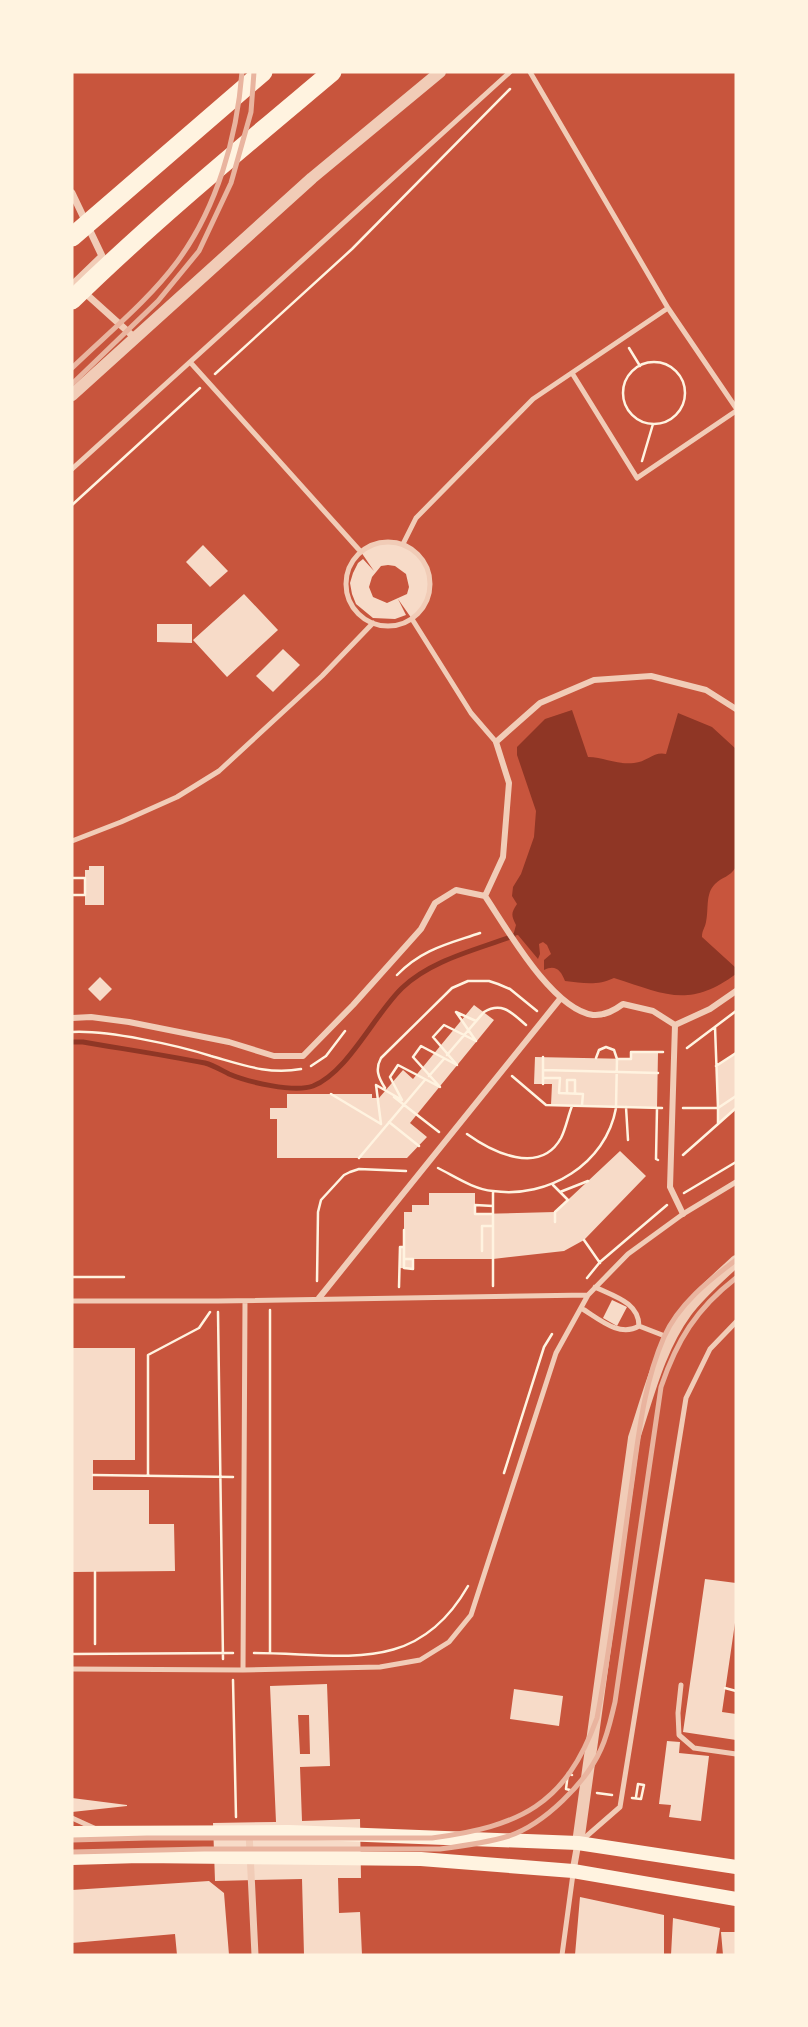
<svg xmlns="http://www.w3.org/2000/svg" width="808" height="2027" font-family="Raleway,sans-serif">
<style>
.water{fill:#8f3625}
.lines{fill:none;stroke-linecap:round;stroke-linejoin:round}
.stream{stroke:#8f3625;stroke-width:5}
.building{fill:#f7dbc8;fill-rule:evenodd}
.path{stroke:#fff3e0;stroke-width:2.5}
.service{stroke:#f1ccb7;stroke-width:5}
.pedestrian{stroke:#f1ccb7;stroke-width:6}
.minor{stroke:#f1ccb7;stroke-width:7}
.tertiary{stroke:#f1ccb7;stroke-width:12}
.secondary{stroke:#fff3e0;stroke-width:14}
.motorway{stroke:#fff3e0;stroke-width:19}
.rail{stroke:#e9b49f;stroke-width:5}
</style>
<rect width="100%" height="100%" fill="#c8553d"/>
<path class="water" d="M572,710l16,47c16,0 28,8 46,6 13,-1 20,-12 32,-9l12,-41 34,14 24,22v118c-7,11 -13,9 -21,17 -10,10 -6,25 -9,38 -1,6 -4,8 -4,15l34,31v6c-48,35 -71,20 -122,4 -17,8 -31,5 -49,3 -4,-11 -10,-17 -21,-11v-10l7,-6 -4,-9 -4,-3 -4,2 1,10 -2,5 -20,-24 -5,1 3,-11c-5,-10 -5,-12 1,-21l-5,-8 1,-9 8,-13 13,-37 2,-26 -19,-56v-8l28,-28z"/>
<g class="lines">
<path class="stream" d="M72,1042h11c41,7 81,13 122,21 8,2 16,7 24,11 19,8 65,19 84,12 35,-14 61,-71 89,-98 29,-28 74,-38 111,-52"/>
</g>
<path class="building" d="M390,541l13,3 9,5 12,11 5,12 2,13 -3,13 -6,12 -10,9 -14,-20 8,16 -11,4 -22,-1 -17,-14 -4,-10 -2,-11 3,-10 5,-10 5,-4 11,12 -13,-19 16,-9zM388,565l7,1 11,8 3,13 -2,7 -20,9 -14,-6 -4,-10 3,-10 9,-11z
M203,545l25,26 -18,16 -24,-25z
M244,594l34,36 -51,47 -34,-37z
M157,624h35v19l-35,-1z
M283,649l17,16 -27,27 -17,-16z
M89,866h15v39h-19v-35h4z
M100,977l12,12 -12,12 -12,-12z
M474,1005l20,15 -84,103 17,14 -20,21h-130v-39h-7v-11h17v-14h85v4h7l24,-28 10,9z
M631,1052h27l-1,56 -106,-3 1,-21h-18l1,-27 96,2z
M736,1053v55l-18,16 -2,-58z
M620,1151l26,25 -62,64 -20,11 -71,8h-80v10l-13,-1v-21h4v-35h8v-7h17v-12h46v21l80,-2z
M612,1300l15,7 -10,19 -14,-8z
M72,1348h63v112h-42v30h56v34h25l1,47 -103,1z
M705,1579l31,4v33l-14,96 14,2v26l-53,-8z
M327,1684l3,82 -30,1 2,54 58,-2 1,59h-23l1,35 21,-1 2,43h-58l-2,-76 -87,2 -2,-58 63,-1 -6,-136zM298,1715h11l1,39h-10z
M514,1689l49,7 -4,30 -49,-7z
M667,1741l13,1 -1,11 30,3 -8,65 -32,-4 2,-12 -12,-1z
M72,1798l55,7v1l-55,6z
M209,1881l15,12 5,62h-52l-2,-21 -103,9v-53z
M580,1897l84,18v40h-89z
M673,1918l47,10 -4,27h-45z
M721,1932h15v23h-13z"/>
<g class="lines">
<path class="path" d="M629,348l11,18
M623 393a31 31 0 1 1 62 0a31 31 0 1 1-62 0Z
M215,374l137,-125 158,-160
M642,461l11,-37
M72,505l128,-117
M72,878h13v17h-13
M397,975c25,-26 51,-31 83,-42
M72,1032c35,-2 105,13 139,24 32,9 58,19 90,13
M687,1048l49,-37
M447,1055l37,-43c18,-11 28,1 42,13
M543,1057v21
M596,1058l3,-8 7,-3 8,3 3,9
M311,1066l15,-10 19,-25
M716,1066l20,-13
M543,1070l115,3
M429,1076l14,-16
M512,1076l34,29 116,3
M543,1084v-6h17l-1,15 24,1 -1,11
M385,1088c-7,-11 -10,-19 -4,-30l71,-70 16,-7h21l9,3 12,5 27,22
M567,1093v-13h8v13
M331,1094l50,30 -5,-39 26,15 -12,-23 8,-12 42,22 -27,-30 8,-11 36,19 -24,-28 11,-12 32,16 -20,-29 20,9
M394,1097l45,35
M616,1107l1,-48h14v-7h32
M626,1107l2,33
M657,1108l-1,51 2,1
M683,1108h35l-3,-81
M718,1108l18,-12
M389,1122l30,24
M718,1124l18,-16
M467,1134c25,18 73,42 94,4 5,-10 7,-22 11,-32
M683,1155l35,-31v-16
M359,1158l65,-77
M438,1168c18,9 35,21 55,23 55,8 113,-27 123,-83
M553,1185l15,15 -13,12v10
M560,1192l28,-11
M684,1193l52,-31
M493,1206l-18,-1v9h18
M584,1240l16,23
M482,1251v-25h11
M72,1277h52
M587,1278l13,-16 67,-57
M317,1281l1,-69 3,-12 23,-25 6,-3 9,-3 47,2
M493,1286v-95
M399,1287l1,-40h4v21l9,1v-10h-9v-29
M218,1312l5,347
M504,1473l40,-126 8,-13
M93,1475l140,2
M148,1476v-121l51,-27 11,-16
M95,1644v-72
M254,1653c88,0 162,24 214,-67
M270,1653v-343
M72,1654l161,-1
M233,1680l3,137
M725,1688l11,3
M570,1790l-4,-1 2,-16 4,2
M597,1793l15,2
M632,1798l9,1 3,-14 -6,-1 -2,13"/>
<path class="service" d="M530,72l138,236 68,100
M190,362l171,190
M572,373l65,105 99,-67
M72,469l438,-397
M346 584a42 42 0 1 1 84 0a42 42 0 1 1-84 0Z
M403,544l13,-26 117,-119 135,-91
M412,619l59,94 25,29
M72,841l49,-19 56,-25 42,-26 103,-95 51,-53
M595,1287c18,9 44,15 44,39
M72,1301h146l370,-6
M581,1308c17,10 38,30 58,18l31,12
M72,1669l171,1 137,-3 40,-7 29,-18 22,-27 85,-262 32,-58 40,-41 55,-40 53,-32
M243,1670l2,-369
M681,1685l-3,28 1,22 15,13 42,6
M72,1818l22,10
M581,1841l39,-34 66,-409 24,-49 26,-27
M562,1955l11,-81"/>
<path class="pedestrian" d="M485,896l18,-39 6,-74 -13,-41 44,-39 54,-23 57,-4 55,14 30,19
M485,896c22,33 67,113 108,119 11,1 22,-5 30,-11l30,7 22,14 35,-16 26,-18
M72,1018l19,-1 38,5 100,20 45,14h29l50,-51 68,-76 14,-26 21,-13 29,6
M675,1025l-5,162 13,27
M319,1298l241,-299"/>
<path class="minor" d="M72,193l30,63 -28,27 61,55
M249,1832l6,123
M573,1871l5,-28"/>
<path class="tertiary" d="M72,395l240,-217 128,-106
M578,1843l56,-405c14,-42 25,-89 52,-126 14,-19 33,-35 50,-51"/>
<path class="secondary" d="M72,1833l217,-1 289,11 158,24
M72,1858l68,-2 281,3 152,12 163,28"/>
<path class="motorway" d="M72,237l191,-165
M72,300c83,-81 172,-154 260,-228"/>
<path class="rail" d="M72,368c35,-34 76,-67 105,-106 40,-54 60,-125 65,-190
M72,384l86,-83 41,-50 32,-68 20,-71 3,-40
M72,1840l75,-2h285c88,-12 133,-32 165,-120 15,-78 24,-158 35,-236 7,-50 12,-99 32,-145 14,-32 45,-57 72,-77
M72,1852l132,-3h236c23,-3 46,-6 69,-13 35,-12 77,-53 92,-87 7,-15 10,-31 14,-47l46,-315c16,-47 35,-78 75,-109"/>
</g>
<rect width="808" height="2027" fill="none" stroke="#fff3e0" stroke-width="147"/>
</svg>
